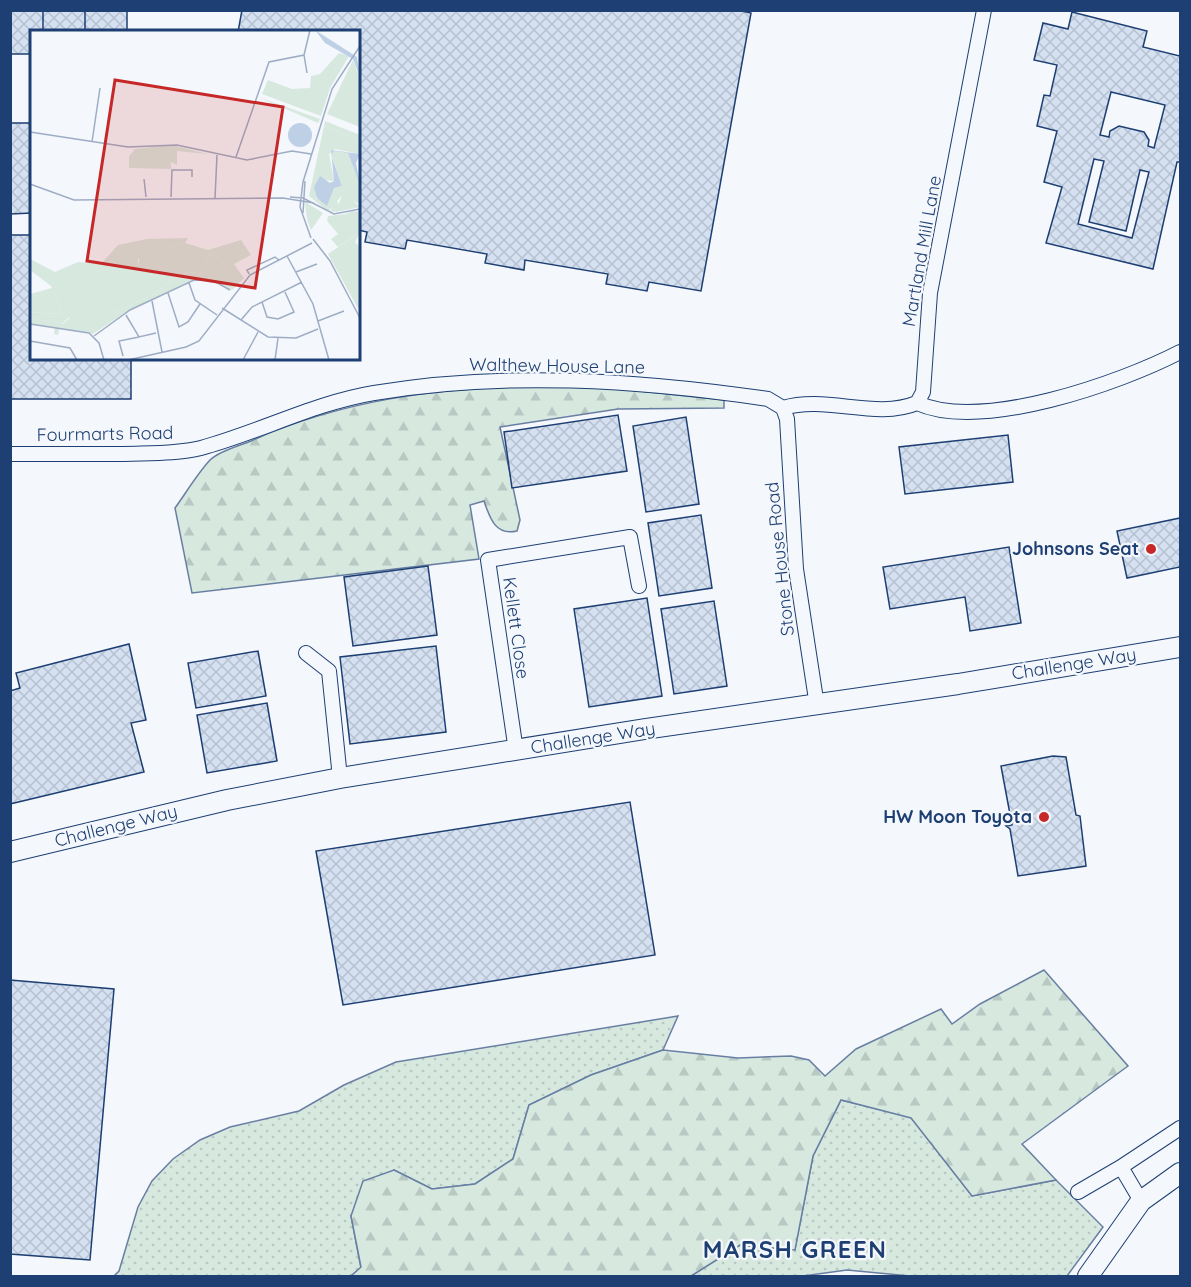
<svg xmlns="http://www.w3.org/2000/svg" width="1191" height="1287" font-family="Quicksand,sans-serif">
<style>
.grass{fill:url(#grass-dots);stroke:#687fa3;stroke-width:1.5}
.forest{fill:url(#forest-firs);stroke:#687fa3;stroke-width:1.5}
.building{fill:url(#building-cross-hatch);stroke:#1d3f73;stroke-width:1.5;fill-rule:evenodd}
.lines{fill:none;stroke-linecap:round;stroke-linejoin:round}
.street-casing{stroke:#1d3f73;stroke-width:16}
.secondary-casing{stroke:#1d3f73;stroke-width:22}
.street{stroke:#f4f7fb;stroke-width:14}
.secondary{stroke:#f4f7fb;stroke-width:20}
.poi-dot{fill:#c62828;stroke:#f4f7fb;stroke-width:2}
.labels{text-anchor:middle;stroke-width:4.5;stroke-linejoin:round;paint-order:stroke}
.street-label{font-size:18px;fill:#1d3f73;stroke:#f4f7fb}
.poi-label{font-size:18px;font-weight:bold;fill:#1d3f73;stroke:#f4f7fb;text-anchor:end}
.district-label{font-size:24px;font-weight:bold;letter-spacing:1.5px;fill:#1d3f73;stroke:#f4f7fb}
.inset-road{fill:none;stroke:#9eadc5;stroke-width:1.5}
.view{fill:#c62828;fill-opacity:0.15;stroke:#c62828;stroke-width:3}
.inset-edge{fill:none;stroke:#1d3f73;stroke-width:3}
</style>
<defs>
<pattern id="grass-dots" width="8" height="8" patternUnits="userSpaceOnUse" patternTransform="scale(1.5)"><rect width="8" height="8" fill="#d7e8df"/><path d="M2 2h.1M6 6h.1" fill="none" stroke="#b8c8c3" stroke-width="1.8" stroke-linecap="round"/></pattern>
<pattern id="forest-firs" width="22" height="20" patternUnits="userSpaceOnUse" patternTransform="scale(1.5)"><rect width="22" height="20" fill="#d7e8df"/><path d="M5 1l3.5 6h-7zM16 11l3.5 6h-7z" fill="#b8c8c3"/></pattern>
<pattern id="building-cross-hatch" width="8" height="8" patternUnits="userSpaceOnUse" patternTransform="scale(1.5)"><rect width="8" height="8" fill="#d5e0f0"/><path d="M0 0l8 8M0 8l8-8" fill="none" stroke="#b6c1d1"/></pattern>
</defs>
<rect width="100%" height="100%" fill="#f4f7fb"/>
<path class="grass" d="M678,1016l-15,34 -72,25 -62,30 -16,54 -38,25 -43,5 -38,-19 -43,46 10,52 -10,8h-237l5,-5 19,-64 14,-26 21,-22 27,-19 30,-13 69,-16 45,-26 52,-23z
M841,1100l70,17 61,79 84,-16 47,47 -36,49h-157l-63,-6 -44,6h-112l49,-31 55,4 18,-93z"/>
<path class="forest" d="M535,386l76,2 113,12v8l-106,1 -118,18 20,93 -3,11c-21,5 -27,-12 -33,-30l-14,4 9,54 -287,34 -17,-85c11,-15 22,-34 35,-48 9,-9 29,-14 41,-19 91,-41 185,-53 284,-55z
M1044,970l84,96 -106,78 34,36 -84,16 -61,-78 -70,-18 -28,56 -18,94 -55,-5 -49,31h-340l10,-9 -10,-51 12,-35 31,-11 38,19 43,-5 38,-25 16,-54 62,-30 72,-25 75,8 53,-2 18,4 16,16 31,-27 85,-40 11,15 28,-20z"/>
<path class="building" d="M10,10h33v22h-11v22h-22z
M43,10h42v22h-42z
M85,10h42v22h-42z
M242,10h495l14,3 -50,278 -52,-9 -2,9 -41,-7 2,-10 -83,-14 -1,10 -39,-7 2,-9 -80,-14 -2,9 -40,-7 2,-10 -9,-2v-198h-120z
M1072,12l75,19 -4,16 37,9v106h-3l-24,107 -107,-26 16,-56 -18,-5 13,-51 -20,-5 7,-31 6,1 7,-31 -23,-5 9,-37 25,6zM1111,92l54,13 -11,43 -6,-2 1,-6 -5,-8 -25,-6 -9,5 -1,6 -9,-2zM1094,159l10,2 -15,61 37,9 14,-61 9,2 -17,66 -54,-14z
M10,123h22v90l-22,1z
M10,235h22v123h99v41h-121z
M618,415l9,56 -115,17 -8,-56z
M686,417l13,87 -53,8 -13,-86z
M1008,435l5,47 -108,12 -6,-47z
M701,515l11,73 -53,8 -11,-73z
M1180,518v49l-53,11 -10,-47z
M1009,547l12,76 -51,8 -5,-34 -75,12 -7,-42z
M428,566l9,69 -84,11 -9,-69z
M647,598l15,98 -73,11 -15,-98z
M714,601l13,85 -53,8 -13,-85z
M129,644l17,76 -15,3 13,49 -134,32v-113l10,-3 -4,-15z
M436,646l10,86 -96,12 -10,-87z
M258,651l8,45 -70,12 -8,-45z
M267,703l10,58 -70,12 -10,-58z
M1053,756l13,1 10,58 4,1 6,50 -68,10 -8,-47 -4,-3 6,-1 -11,-59z
M630,802l25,153 -312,50 -27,-154z
M10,980l104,9 -24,271 -80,-6z"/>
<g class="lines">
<g class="street-casing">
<path id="street" d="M917,403l6,-11 7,-99 54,-283
M917,403c65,29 203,-20 263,-51
M783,408l4,11 9,150 21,137
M783,408c44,-13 92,12 134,-5
M10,454c38,0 76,0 114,0 25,-1 53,0 77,-6 59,-16 113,-45 173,-55 130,-22 265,-13 394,6l15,9
M306,653l23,18 11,107
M516,751l-28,-191 142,-23 9,49
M1078,1192l43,-25
M1141,1201l-20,-34 59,-39"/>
</g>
<g class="secondary-casing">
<path id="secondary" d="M10,852l217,-52 113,-22 305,-49 313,-45 222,-37
M1088,1276l53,-75 39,-28"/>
</g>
<use href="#street" class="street"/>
<use href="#secondary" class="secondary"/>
</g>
<g class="poi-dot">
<circle cx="1151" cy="549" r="6"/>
<circle cx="1044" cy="817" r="6"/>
</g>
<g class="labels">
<g class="street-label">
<text transform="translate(922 251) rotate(-80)" y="6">Martland Mill Lane</text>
<text transform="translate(557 366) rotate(1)" y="6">Walthew House Lane</text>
<text transform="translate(105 434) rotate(-1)" y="6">Fourmarts Road</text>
<text transform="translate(780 559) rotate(-96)" y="6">Stone House Road</text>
<text transform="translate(516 628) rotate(82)" y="6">Kellett Close</text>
<text transform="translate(1074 664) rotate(-9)" y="6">Challenge Way</text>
<text transform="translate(593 738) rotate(-9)" y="6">Challenge Way</text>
<text transform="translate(116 826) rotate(-14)" y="6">Challenge Way</text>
</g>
<g class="poi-label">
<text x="1139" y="555">Johnsons Seat</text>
<text x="1032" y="823">HW Moon Toyota</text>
</g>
<g class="district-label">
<text x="795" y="1258">MARSH GREEN</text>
</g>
</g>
<g transform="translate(30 30)">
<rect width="330" height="330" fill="#f4f7fb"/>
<path d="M228,67l62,22 -2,4zM295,91l35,14v5l-36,-14zM312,165l9,3 9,9 -24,5zM322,181l8,1v18l-13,-3 -1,-13zM330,203l-5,9 5,5v65l-32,-58zM158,208l-3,5 -20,5 -9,10 -18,1v8l-13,8 -22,-4 -2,-7 17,-19 29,-6zM179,224l10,4 7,12h12l6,8 -12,12 -18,-10h-22l-63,30 -36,24 -34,-5 -1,6 -4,-1 1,-6 -25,-4v-6l33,6 7,-7 44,-4 46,-22 11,-11 21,-8 8,2zM22,258l11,26 -33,-2v-18z" fill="#d7e8df"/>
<path d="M309,23l10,3 -19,32 -9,28 -59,-22 6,-14 24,9 18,-1 1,-12 9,-2zM323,30l7,19v48l-33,-13zM294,96l36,14v14l-25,-5 -6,5 5,27 -10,-1 -8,18 12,5 6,-15 8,-2 -11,-32 3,-3 14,2 12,32v19l-18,-9 -5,6 4,7 -5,4 -6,-1 3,-4 -5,4 -4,-3 -15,-12zM142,115l36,9 -31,-3v14l-6,-3v7l-42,-1v-12l6,-7zM275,172l18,11 -12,17 -4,-11zM316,184l6,6 -4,7 10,1 2,5 -22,14 -7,-8 7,-5 -11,-13 1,-5zM211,210l10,15 -17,9 4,6h-12l-7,-12 -10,-4 -9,20 -8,-2 -21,8 -11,11 -46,22 -39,9 -6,-5 -7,7 -32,-6v-6l33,2 -12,-28 -21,-16v-11l25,13 23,-10 23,2 2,7 14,-6 8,10 13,-8 2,-12 16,3 9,-10 20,-5 23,7z" fill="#d7e8df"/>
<path d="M330,224v35l-15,-26z" fill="#d7e8df"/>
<path d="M285,0l42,27 3,20 -7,-18 -28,-16zM258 105a12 12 0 1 1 24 0a12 12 0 1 1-24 0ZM301,120l29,4 -4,9 4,22 -12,-32 -14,-2 -3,4 11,31 -8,2 -7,18 -10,-8 -3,-11 6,-11 10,7 4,-2z" fill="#bed0e5"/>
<path class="inset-road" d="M274,25l3,18M0,102l98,15 49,-2 70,15 45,-9 19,3M62,112l8,-54M206,127l33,-95 35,-7 6,-25M114,149l2,18M0,154l44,16 209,-2 31,5M141,167l1,-27h20v7M260,167l13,1 31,16 26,-5M185,168l2,-43M273,183l2,-32M281,208l-11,-31 3,-25 29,-93 28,-43M283,209l17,22 30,57M257,226l26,48 16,56M266,242l21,-8M219,244l-2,-4 28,-13 4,3M159,253l6,17 22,15M138,263l11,34 9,-5 12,-18M122,271l10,51M232,272l5,15 11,2 16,-7 -9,-20M192,278l46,29 28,1 22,-9M96,285l13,22 17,-4M211,290l11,-13 50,-25M288,291l26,-10M0,294l59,9 10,10 5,17M64,306l36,-26 64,-30 20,1 16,9M0,311l40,7 7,12M93,326l-4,-15 20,-4M98,330l58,-13 13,-6 51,-66 62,-32M213,330l15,-28M245,330l3,-22"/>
<path class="view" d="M85,50l168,27 -28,181 -168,-27z"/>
<rect width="330" height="330" class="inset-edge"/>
</g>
<rect width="1191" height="1287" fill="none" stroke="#1d3f73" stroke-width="24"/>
</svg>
